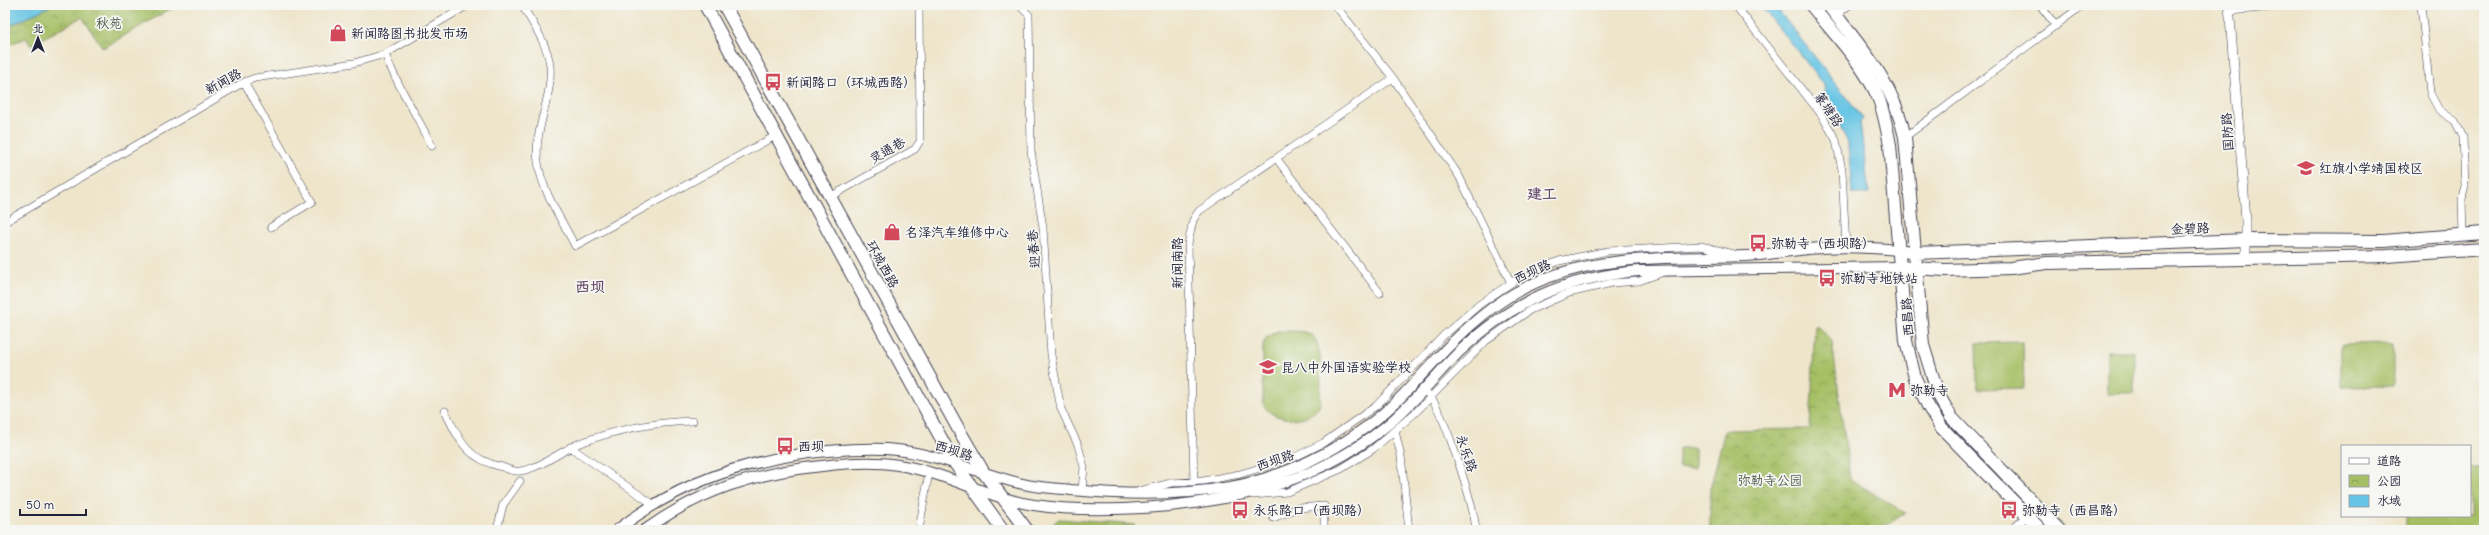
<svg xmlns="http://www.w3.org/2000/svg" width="2489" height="535" font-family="Delius,'LXGW WenKai TC',sans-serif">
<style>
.grass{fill:#a6bf65;stroke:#647050}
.park{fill:url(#park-crowns);stroke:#647050}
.water{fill:#66c5e4;stroke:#447490}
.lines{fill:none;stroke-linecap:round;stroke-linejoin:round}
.minor-casing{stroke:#413f51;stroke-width:8}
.tertiary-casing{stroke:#413f51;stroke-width:10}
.secondary-casing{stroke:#413f51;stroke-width:12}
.primary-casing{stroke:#413f51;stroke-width:14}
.minor{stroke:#fff;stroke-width:7}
.tertiary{stroke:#fff;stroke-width:9}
.secondary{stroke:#fff;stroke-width:10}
.primary{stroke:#fff;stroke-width:12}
.labels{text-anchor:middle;stroke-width:3.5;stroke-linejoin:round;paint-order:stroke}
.park-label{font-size:13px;fill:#50594a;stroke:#f6f6f2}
.poi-label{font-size:13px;fill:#22223b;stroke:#f6f6f2;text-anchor:start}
.street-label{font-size:13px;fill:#22223b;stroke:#f6f6f2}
.quarter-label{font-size:15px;font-weight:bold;fill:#674d6a;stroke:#f6f6f2}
</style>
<defs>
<pattern id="park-crowns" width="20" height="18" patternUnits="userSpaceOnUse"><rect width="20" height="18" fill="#a6bf65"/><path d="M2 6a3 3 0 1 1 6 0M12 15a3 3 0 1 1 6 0" fill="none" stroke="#879b54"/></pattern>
</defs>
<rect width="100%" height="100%" fill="#f6f6f2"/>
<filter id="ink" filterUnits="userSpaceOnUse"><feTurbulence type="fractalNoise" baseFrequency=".025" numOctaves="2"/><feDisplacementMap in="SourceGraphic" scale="8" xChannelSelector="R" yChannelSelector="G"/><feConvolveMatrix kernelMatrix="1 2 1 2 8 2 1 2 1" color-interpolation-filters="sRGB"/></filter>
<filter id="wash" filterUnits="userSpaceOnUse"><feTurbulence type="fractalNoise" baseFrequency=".012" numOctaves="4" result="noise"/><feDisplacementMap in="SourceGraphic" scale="16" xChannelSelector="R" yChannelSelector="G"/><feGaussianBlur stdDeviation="0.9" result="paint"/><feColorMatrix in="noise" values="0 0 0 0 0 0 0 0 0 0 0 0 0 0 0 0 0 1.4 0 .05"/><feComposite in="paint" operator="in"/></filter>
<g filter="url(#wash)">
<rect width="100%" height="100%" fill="#eee5cb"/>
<path class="grass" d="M1277,331c9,1 22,-1 31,2 18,6 12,55 12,72 -10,19 -48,18 -57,-1v-60l4,-7z
M2023,342l1,46 -47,1 -1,-46z
M2393,344v42l-52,1v-42z
M2107,351h27v42h-27z
M1679,448h16v20h-16z
M2470,468h14v62h-78v-14h64z"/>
<path class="park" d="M52,5h125l-74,43 -21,-31 -51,28 -5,-7 -21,8v-18z
M1815,324l17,17 18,138 55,34 -25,17h-170v-41l15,-59 85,-1z
M1059,519l76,6 -1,5h-80v-7z"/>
<path class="water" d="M5,5h47l-47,23z
M1760,5h14l89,113 -3,4 9,72h-17l-4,-51 -9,-19 2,-5 -14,-22 -4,-14z"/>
</g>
<g filter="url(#ink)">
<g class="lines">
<g class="minor-casing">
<path id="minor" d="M522,5c10,18 26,39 28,61 3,32 -17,64 -12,96 4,30 24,58 37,84l200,-110
M1019,5l10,10 2,136 12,77 8,127 10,54 17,36 6,22 -2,24
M1335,5l58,73 66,98 52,107
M1735,5l86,109 15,26 6,30 4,78
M2040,5l16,21
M2421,5l9,88 9,17 16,11 8,16 2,49 -3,13 1,36
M2231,11l60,-6
M1836,15l13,-10
M385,54c12,32 32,61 47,92
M244,82l68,120 -41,25
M1905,137l178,-132
M1276,158l104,135
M830,197l85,-48 5,-8 -1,-136
M5,222l239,-140 11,-4 99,-15 31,-9 83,-49
M1428,394c16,16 46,112 48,136
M445,411c15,31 22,48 57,56 5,2 13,5 18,4 19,-2 42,-21 60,-28 38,-14 73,-21 113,-22
M1395,431l6,25 8,74
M570,447l84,58
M1194,482l-6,-238 5,-24 6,-9 194,-133
M1139,491l32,-8 32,-2 37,-7 53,-16 30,-15 53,-37 68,-71 36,-31 34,-23 21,-10 24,-10 49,-10 93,-5 33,8
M1253,495l34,-3 54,-23 32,-20 43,-37 70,-71 44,-31 39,-17 43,-10 27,-2 22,-8
M1273,518l25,-10 26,-2v24
M497,530l6,-25 17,-24
M919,530l10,-58
M2012,530l15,-14"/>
</g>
<g class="tertiary-casing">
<path id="tertiary" d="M2229,5l17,214v39"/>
</g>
<g class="secondary-casing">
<path id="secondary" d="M617,530c62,-48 133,-72 211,-79 22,-2 46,-4 69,-1 44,5 83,24 126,34 16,4 33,4 48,6 53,5 107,6 159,-3 65,-12 128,-46 174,-93 32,-34 61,-69 101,-95 73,-47 157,-40 241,-43 21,-1 41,-5 62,-7 29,-3 60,-2 90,1
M645,530c56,-40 109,-57 177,-64 24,-3 51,-5 76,-1 47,7 89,33 136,40 51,8 128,4 179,-5 63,-10 124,-34 173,-74 27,-22 49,-50 73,-74 53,-51 106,-74 179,-81l261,-4"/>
</g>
<g class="primary-casing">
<path id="primary" d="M705,5l249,457 49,68
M724,5l235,425 25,43 43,57
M1811,5c23,29 52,58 67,92 6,15 9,32 12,48l16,196 9,37 13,28 13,21 100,103
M1828,5c34,44 65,76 77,132l18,208 15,49 13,23 108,113
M1898,250l18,3 330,-13 137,1 101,-8
M1899,267l46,3 66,-2 36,-5 340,-7 97,-7"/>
</g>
<use href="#minor" class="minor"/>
<use href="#tertiary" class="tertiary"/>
<use href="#secondary" class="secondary"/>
<use href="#primary" class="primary"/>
</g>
</g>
<defs>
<g id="shop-bare" transform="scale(1.38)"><path d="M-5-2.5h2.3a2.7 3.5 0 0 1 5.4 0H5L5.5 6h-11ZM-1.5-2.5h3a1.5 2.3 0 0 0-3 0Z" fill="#d1495b" stroke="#f6f6f2" stroke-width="2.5" paint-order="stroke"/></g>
<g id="bus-bare" transform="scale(1.38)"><path d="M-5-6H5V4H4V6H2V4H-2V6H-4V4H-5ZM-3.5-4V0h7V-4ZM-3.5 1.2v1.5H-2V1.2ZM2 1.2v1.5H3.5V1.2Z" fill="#d1495b" stroke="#f6f6f2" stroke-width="2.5" paint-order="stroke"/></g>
<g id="school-bare" transform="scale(1.38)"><path d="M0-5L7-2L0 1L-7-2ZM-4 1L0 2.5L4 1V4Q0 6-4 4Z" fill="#d1495b" stroke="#f6f6f2" stroke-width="2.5" paint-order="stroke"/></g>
<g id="metro-bare" transform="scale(1.38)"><path d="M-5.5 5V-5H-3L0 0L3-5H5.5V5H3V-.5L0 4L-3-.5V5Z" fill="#d1495b" stroke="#f6f6f2" stroke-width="2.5" paint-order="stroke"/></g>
</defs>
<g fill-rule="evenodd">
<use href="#shop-bare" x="338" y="33"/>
<use href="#bus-bare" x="773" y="82"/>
<use href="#school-bare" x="2306" y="168"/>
<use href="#shop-bare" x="892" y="232"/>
<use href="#bus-bare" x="1758" y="243"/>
<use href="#bus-bare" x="1827" y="278"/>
<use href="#school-bare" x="1268" y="367"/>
<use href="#metro-bare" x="1897" y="390"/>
<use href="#bus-bare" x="785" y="446"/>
<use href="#bus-bare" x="1240" y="510"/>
<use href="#bus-bare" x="2009" y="510"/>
</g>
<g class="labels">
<g class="park-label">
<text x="109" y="28">秋苑</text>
<text x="1770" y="485">弥勒寺公园</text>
</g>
<g class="poi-label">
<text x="351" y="38">新闻路图书批发市场</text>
<text x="786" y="87">新闻路口（环城西路）</text>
<text x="2319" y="173">红旗小学靖国校区</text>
<text x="905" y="237">名泽汽车维修中心</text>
<text x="1771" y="248">弥勒寺（西坝路）</text>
<text x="1840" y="283">弥勒寺地铁站</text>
<text x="1281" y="372">昆八中外国语实验学校</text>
<text x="1910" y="395">弥勒寺</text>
<text x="798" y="451">西坝</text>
<text x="1253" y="515">永乐路口（西坝路）</text>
<text x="2022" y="515">弥勒寺（西昌路）</text>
</g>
<g class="street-label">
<text transform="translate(223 81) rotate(-29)" y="5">新闻路</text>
<text transform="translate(1829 109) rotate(56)" y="5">篆塘路</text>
<text transform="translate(2227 132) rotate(-94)" y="5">国防路</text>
<text transform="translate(887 150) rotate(-30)" y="5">灵通巷</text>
<text transform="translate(2190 228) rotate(-2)" y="5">金碧路</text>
<text transform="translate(1033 249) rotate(-95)" y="5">迎春巷</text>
<text transform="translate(1177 263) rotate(-90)" y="5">新闻南路</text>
<text transform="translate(883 264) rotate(61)" y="5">环城西路</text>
<text transform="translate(1532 271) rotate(-25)" y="5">西坝路</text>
<text transform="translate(1907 317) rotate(-94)" y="5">西昌路</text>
<text transform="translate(954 450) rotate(17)" y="5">西坝路</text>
<text transform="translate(1467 453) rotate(71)" y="5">永乐路</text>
<text transform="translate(1275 460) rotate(-19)" y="5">西坝路</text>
</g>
<g class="quarter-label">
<text x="1542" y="199">建工</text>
<text x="590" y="292">西坝</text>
</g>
</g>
<rect width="2489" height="535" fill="none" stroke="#f6f6f2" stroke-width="20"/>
<rect x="2341" y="445" width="130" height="72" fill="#f6f6f2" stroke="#a1a1a9"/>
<rect x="2349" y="458" width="20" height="6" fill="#ffffff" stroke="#a1a1a9"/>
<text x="2377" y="465" font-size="12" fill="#22223b">道路</text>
<rect x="2349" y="475" width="20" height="12" fill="url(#park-crowns)" stroke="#a1a1a9"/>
<text x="2377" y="485" font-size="12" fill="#22223b">公园</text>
<rect x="2349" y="495" width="20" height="12" fill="#66c5e4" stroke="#a1a1a9"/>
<text x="2377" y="505" font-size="12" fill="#22223b">水域</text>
<g transform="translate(38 38)" stroke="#f6f6f2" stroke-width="3" paint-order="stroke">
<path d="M0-3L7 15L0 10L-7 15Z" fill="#22223b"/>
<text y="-6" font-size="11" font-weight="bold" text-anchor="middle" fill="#22223b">北</text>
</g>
<path d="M20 509v6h66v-6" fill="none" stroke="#22223b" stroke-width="2"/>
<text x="26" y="509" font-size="12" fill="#22223b" stroke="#f6f6f2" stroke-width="3" paint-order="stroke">50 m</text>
</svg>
